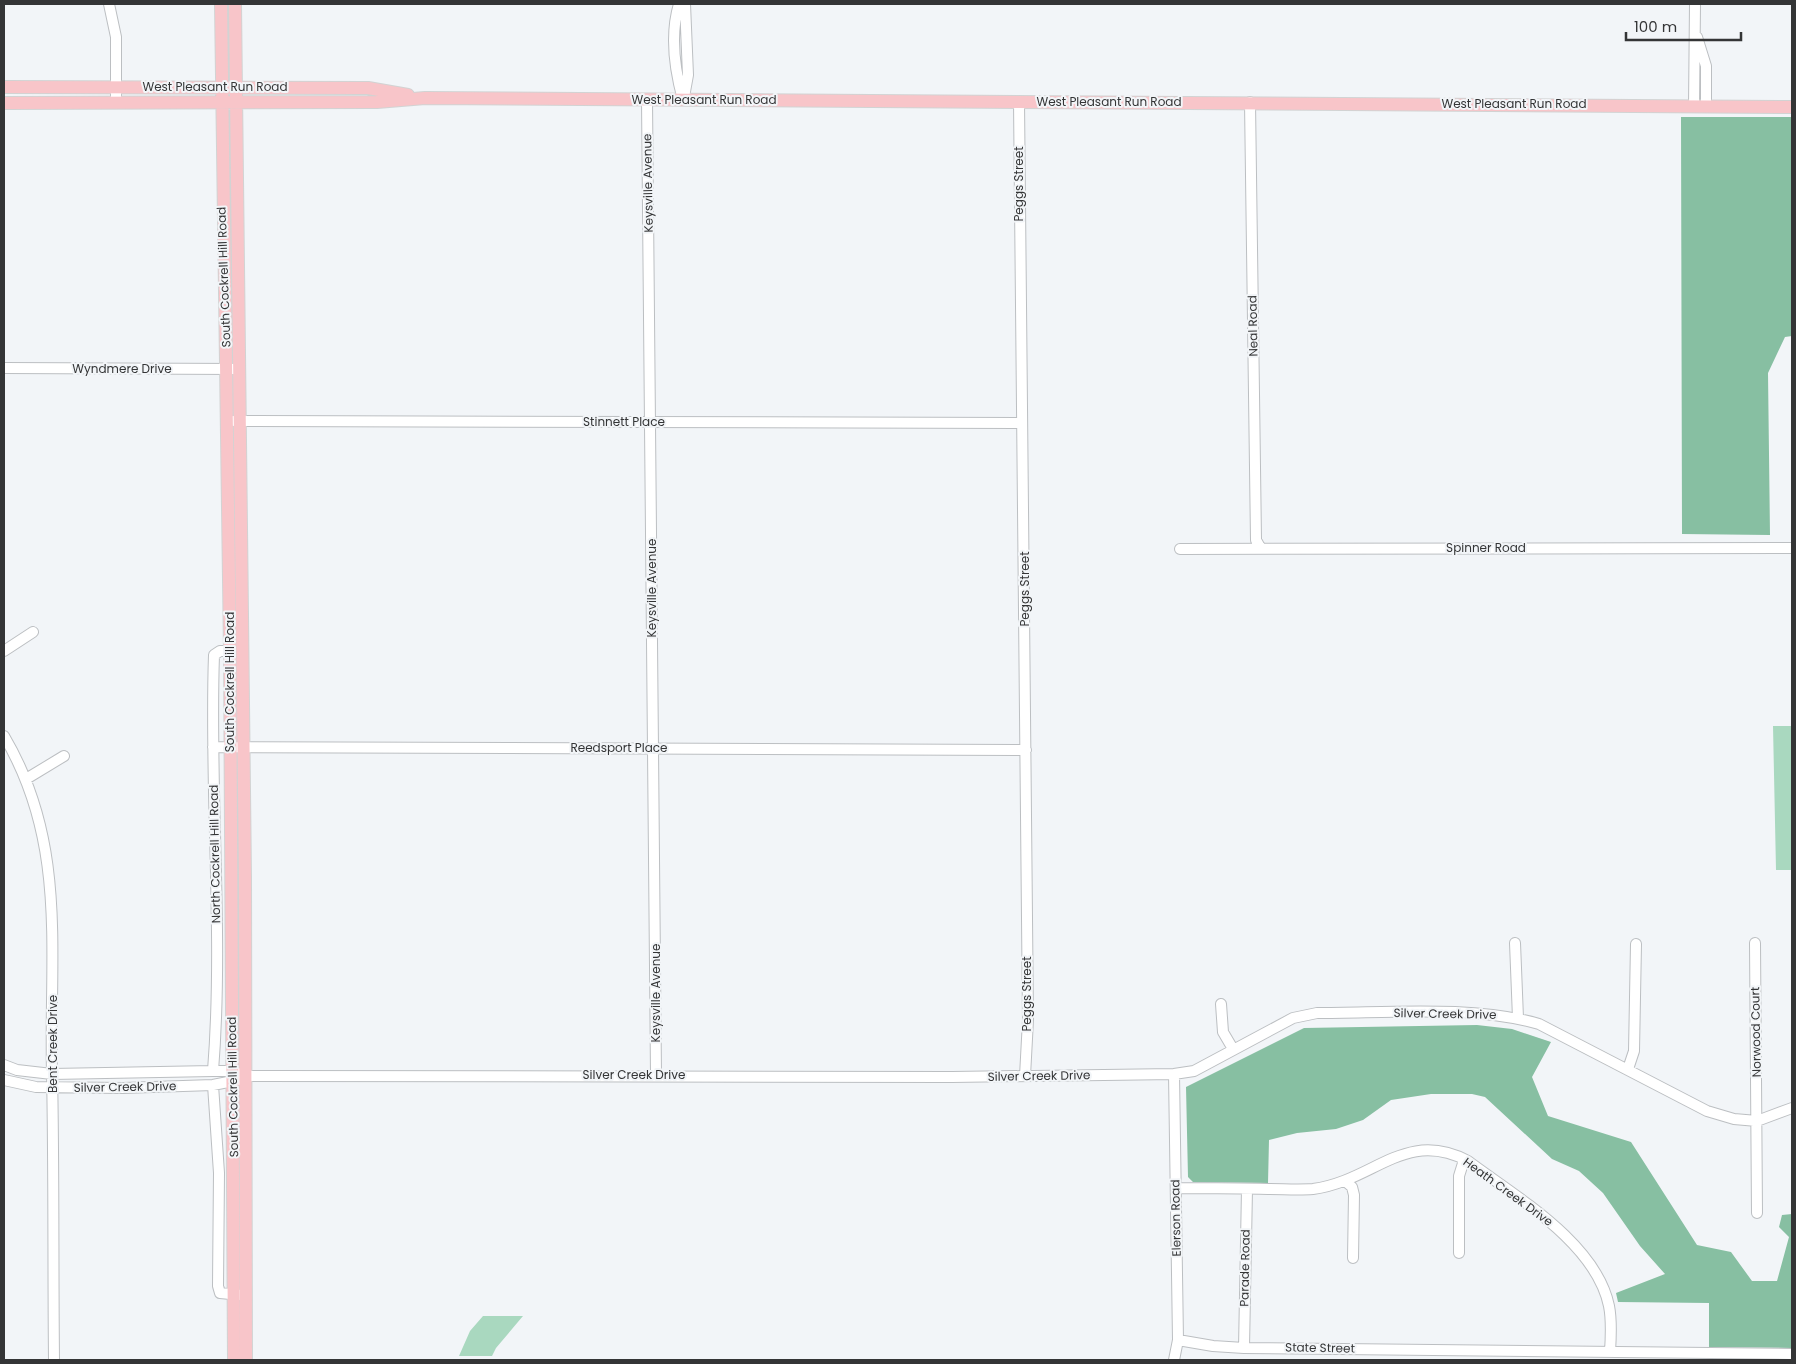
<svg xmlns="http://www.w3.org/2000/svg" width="1796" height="1364" font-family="Poppins,sans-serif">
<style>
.green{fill:#a9d8bf}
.forest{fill:#87bfa2}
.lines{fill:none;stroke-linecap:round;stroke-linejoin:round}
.minor-casing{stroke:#bcbfc2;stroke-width:12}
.major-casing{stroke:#d2d3d3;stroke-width:14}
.minor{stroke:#fff;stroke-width:10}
.major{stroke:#f8c5c9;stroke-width:12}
.labels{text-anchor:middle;stroke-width:4;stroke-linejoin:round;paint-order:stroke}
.street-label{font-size:12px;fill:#343536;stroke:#f2f5f8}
</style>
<rect width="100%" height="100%" fill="#f2f5f8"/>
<path class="green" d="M1773,726h19v144h-16z
M483,1316h40l-27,32 -4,8h-33l11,-25z"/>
<path class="forest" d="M1681,117h111v219l-7,1 -17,36 2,162 -88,-1z
M1477,1025l35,4 39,13 -19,35 16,39 83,26 66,103 34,7 21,29h25l12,-44 -10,-10 3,-12 10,-1v134l-83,-1v-44l-91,-1 -2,-9 49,-19 -25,-28 -37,-53 -24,-22 -27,-12 -67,-62 -13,-3h-41l-40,6 -28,20 -27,9 -39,4 -28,7 -1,43 -75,-1 -5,-5 -2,-90 118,-59z"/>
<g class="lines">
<g class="minor-casing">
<path id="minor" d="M109,4l7,33v65
M679,4c-9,30 -4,67 4,96
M1697,37l9,29v40
M684,97l4,-22 -3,-71
M647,100l9,975
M1019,101l9,919 -3,56
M1250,102l6,438 5,9
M1694,106l1,-102
M4,368l236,1
M234,421l786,2
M1180,549l612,-1
M4,651l29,-19
M4,736c64,108 45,218 48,336 2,96 1,192 2,288
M213,747l813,3
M26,779l38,-23
M1515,943l3,75
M1755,943l2,270
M1221,1004l2,28 10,17
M4,1065l13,5 35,4 161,-3h19l13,5 707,1 222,-3 20,-3 99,-53 24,-5c70,0 156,-8 222,11l168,87 27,8 23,2 35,-13
M1628,1069l6,-18 2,-107
M213,1071c11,-139 -4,-278 1,-416l6,-4h10
M1174,1074l4,266 -4,20
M4,1080l32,7 87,1 90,-3 25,-5
M213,1085l6,88 -1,113 2,7 21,2
M1345,1181l7,6 2,8 -1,63
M1176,1188c30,0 61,0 92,1 15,0 31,1 45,0 61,-8 92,-61 155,-28 48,36 128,82 141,145 3,15 2,31 1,46
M1459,1253v-77l5,-16
M1178,1340l35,6 31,2 548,6
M1244,1348l3,-159"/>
</g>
<g class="major-casing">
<path id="major" d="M221,4c1,216 8,431 9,647 2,237 4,473 4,709
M235,4l10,873 1,483
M4,87l364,1 40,7
M4,103l373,-1 48,-4 1367,9"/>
</g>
<use href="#minor" class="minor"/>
<use href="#major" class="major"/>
</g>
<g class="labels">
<g class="street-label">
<text x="215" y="91">West Pleasant Run Road</text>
<text x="704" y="104">West Pleasant Run Road</text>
<text x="1109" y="106">West Pleasant Run Road</text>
<text x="1514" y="108">West Pleasant Run Road</text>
<text transform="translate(648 183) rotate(-91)" y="4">Keysville Avenue</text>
<text transform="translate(1019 184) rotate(-90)" y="4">Peggs Street</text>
<text transform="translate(224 277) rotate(-92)" y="4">South Cockrell Hill Road</text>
<text transform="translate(1253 326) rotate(-91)" y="4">Neal Road</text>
<text x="122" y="373">Wyndmere Drive</text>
<text x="624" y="426">Stinnett Place</text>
<text x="1486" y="552">Spinner Road</text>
<text transform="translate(652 588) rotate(-90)" y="4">Keysville Avenue</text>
<text transform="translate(1025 589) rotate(-90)" y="4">Peggs Street</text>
<text transform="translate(230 682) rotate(-90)" y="4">South Cockrell Hill Road</text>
<text x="619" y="752">Reedsport Place</text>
<text transform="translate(215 854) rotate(-91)" y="4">North Cockrell Hill Road</text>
<text transform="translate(656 993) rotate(-90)" y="4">Keysville Avenue</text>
<text transform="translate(1027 994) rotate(-90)" y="4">Peggs Street</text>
<text transform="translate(1445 1014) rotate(1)" y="4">Silver Creek Drive</text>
<text transform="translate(1756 1032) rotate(-91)" y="4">Norwood Court</text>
<text transform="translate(53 1044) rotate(-90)" y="4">Bent Creek Drive</text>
<text x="634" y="1079">Silver Creek Drive</text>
<text transform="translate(1039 1076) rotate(-1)" y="4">Silver Creek Drive</text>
<text transform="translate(125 1087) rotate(-1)" y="4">Silver Creek Drive</text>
<text transform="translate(233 1087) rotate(-91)" y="4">South Cockrell Hill Road</text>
<text transform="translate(1508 1192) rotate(36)" y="4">Heath Creek Drive</text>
<text transform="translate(1176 1218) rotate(-91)" y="4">Elerson Road</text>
<text transform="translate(1245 1268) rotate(-89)" y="4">Parade Road</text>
<text transform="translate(1320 1348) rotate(1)" y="4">State Street</text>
</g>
</g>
<rect width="1796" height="1364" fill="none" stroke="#343536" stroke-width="10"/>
<path d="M1626 32v8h115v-8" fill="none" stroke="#343536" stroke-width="2.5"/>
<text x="1634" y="32" font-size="15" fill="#343536" stroke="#f2f5f8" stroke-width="4" paint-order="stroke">100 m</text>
</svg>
